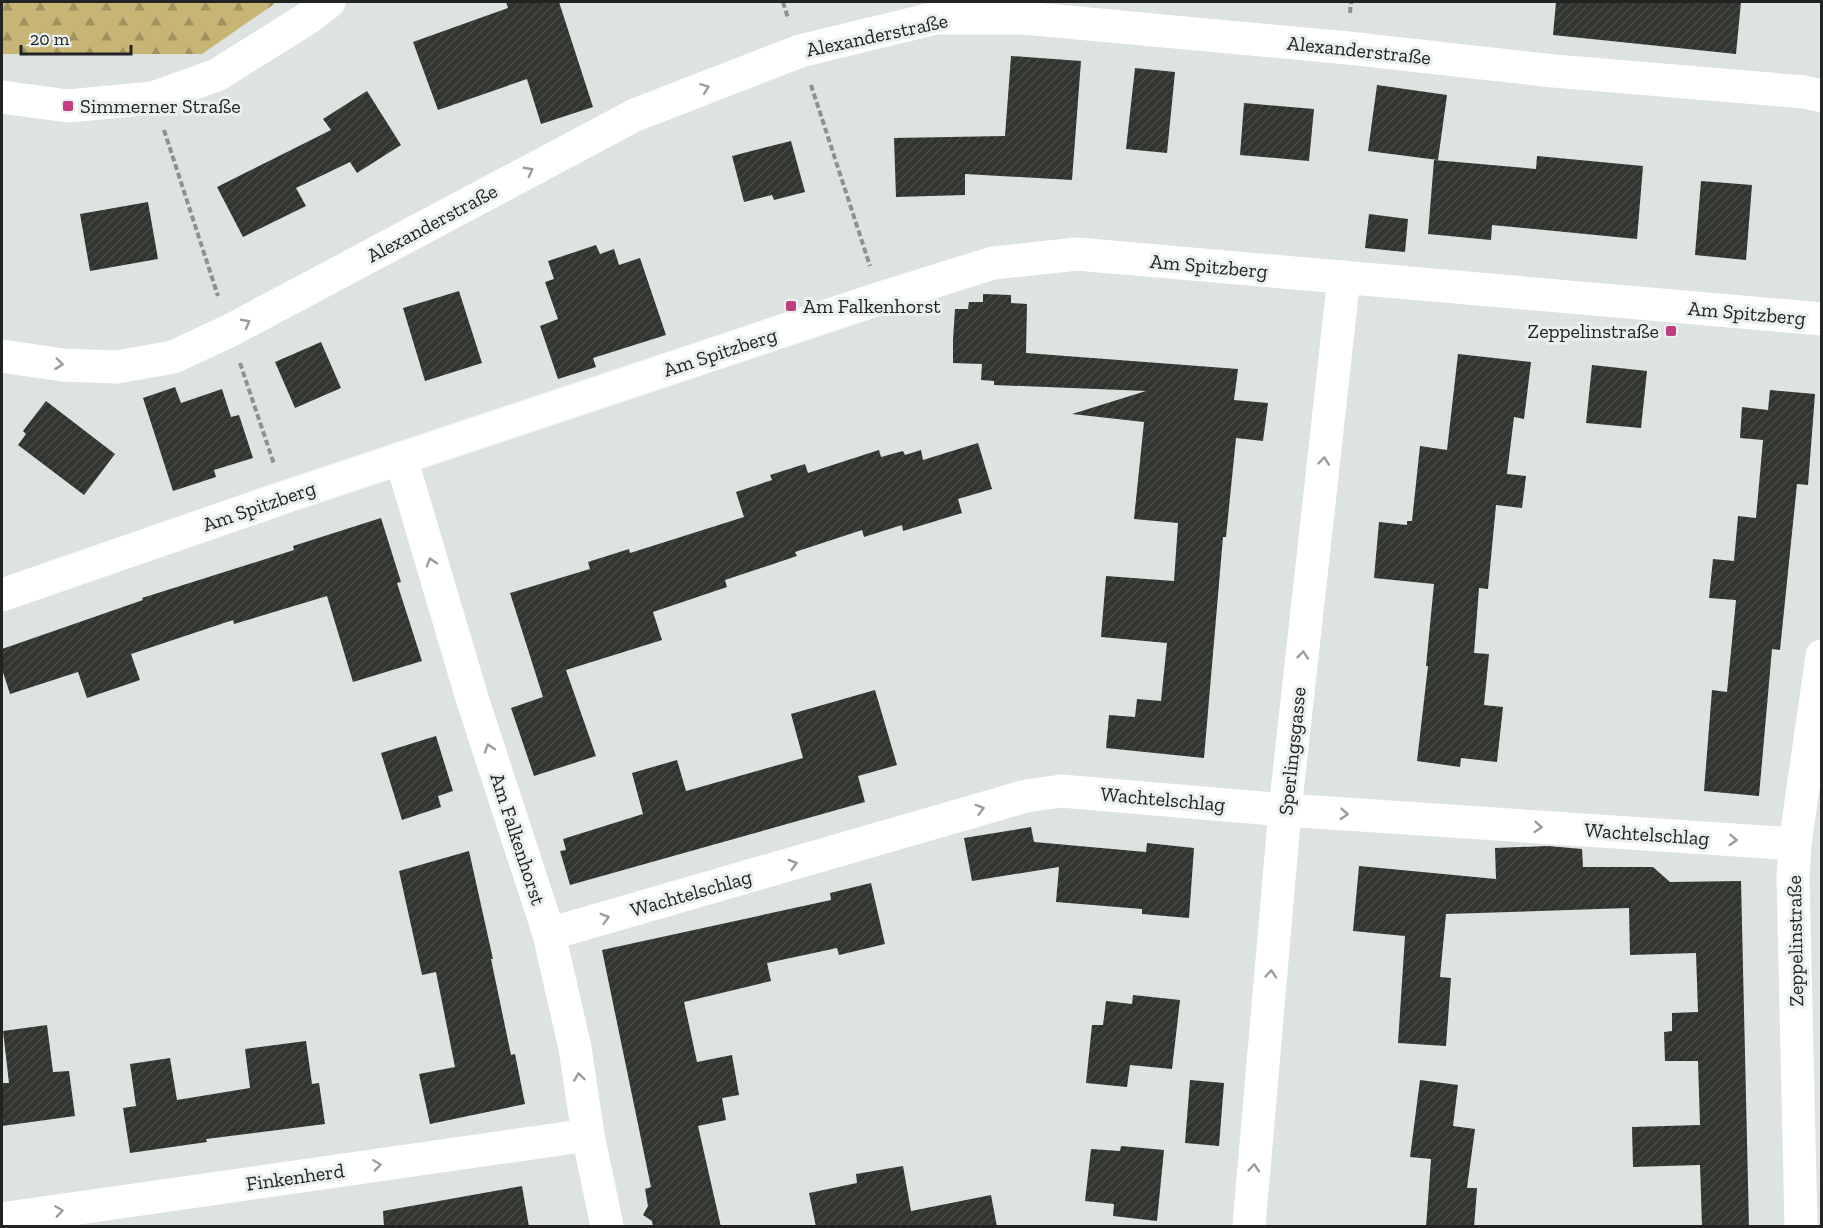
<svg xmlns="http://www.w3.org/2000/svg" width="1823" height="1228" font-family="'Zilla Slab',serif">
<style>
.forest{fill:url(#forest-firs)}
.building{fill:url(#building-hatch)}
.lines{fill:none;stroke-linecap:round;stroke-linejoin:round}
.path{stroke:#8d9290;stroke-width:4;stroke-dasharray:6 3;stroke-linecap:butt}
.street{stroke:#fff;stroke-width:33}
.secondary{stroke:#fff;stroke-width:33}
.oneway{stroke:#9c9c9c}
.poi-dot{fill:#c23d80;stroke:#eaf0ed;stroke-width:2}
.labels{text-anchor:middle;stroke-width:6;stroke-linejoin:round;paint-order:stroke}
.street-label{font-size:20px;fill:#222423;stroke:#eaf0ed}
.poi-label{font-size:20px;fill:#222423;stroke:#eaf0ed;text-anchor:start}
</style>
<defs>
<pattern id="forest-firs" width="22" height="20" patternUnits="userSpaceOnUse" patternTransform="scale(1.5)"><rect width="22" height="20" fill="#c6b575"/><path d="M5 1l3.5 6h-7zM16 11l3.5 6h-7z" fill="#a09360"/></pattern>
<pattern id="building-hatch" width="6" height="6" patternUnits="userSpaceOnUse" patternTransform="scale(1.5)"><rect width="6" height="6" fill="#323430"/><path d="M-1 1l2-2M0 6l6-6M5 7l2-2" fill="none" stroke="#474945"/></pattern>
</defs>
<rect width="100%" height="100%" fill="#dde3e0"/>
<path class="forest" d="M2,2h275l-75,52h-200z"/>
<path class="building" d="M506,2h53l34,105 -52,17 -14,-45 -89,31 -25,-68 95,-34z
M1556,2h185l-5,52 -183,-19z
M1011,56l70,5 -9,119 -107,-6v21l-69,2 -2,-59 111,-2z
M1135,68l40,4 -8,81 -41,-4z
M1377,85l70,10 -9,65 -70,-9z
M367,91l34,54 -44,28 -7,-11 -54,26 10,18 -63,31 -26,-50 114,-57 -8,-11z
M1244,103l70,6 -5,52 -69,-6z
M791,141l14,51 -31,8 -2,-5 -28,7 -12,-46z
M1537,156l106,10 -6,73 -145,-14 -1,15 -63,-6 6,-74 102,9z
M1701,181l51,4 -6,75 -51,-5z
M148,202l10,57 -68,12 -10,-57z
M1369,214l39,5 -3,33 -40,-4z
M596,245l4,9 14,-5 5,16 21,-7 26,77 -73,23 3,9 -38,12 -18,-53 18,-7 -13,-37 9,-3 -6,-18z
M459,291l23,72 -57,18 -22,-73z
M983,294l28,1v8l16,1 -1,49 212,16 -4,31 34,3 -5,38 -27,-3 -10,99h-3l-19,221 -98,-10 3,-33 26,2 2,-18 24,2 6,-58 -66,-6 5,-61 68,5 4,-58 -44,-4 10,-97 -72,-8 74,-23 -152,-6v-4l-13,-1 1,-16 -29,-1v-23l2,-31h13l1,-7h14z
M321,342l20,46 -46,20 -20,-46z
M1458,354l73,8 -7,57 -10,-2 -7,57 19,2 -4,32 -26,-3 -8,84 -9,-1 -5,65 15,1 -5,51 19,2 -6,55 -36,-4 -1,9 -43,-6 11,-95h-2l8,-82 -60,-6 5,-56 28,3v-4h5l8,-75 27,4z
M1592,365l55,6 -6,57 -55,-5z
M175,387l6,16 41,-14 9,28 8,-2 14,43 -39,12 2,7 -43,14 -30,-93z
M1770,390l45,4 -7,91 -11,-1 -17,166 -8,-1 -13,147 -55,-5 8,-101 15,2 9,-92 -27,-2 4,-39 21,2 4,-45 18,2 7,-78 -23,-2 2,-31 26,3z
M46,401l69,53 -31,41 -66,-50 8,-11 -3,-3z
M978,443l14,46 -34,10 4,14 -59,18 -1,-6 -38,12 -2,-7 -67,22 2,4 -72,24 2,7 -74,25 9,28 -96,30 30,86 -62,20 -23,-68 32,-11 -33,-104 80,-24 -2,-7 41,-13 1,4 114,-36 -8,-25 36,-12 -2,-5 35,-11 3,9 71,-23 2,7 22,-6 2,4 16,-5 2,10z
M381,518l20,64 -4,1 25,78 -69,21 -26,-86 -93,28 -1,-4 -102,34 9,26 -53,18 -9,-26 -68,22 -8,-25v-20l141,-49 -1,-2 152,-48 -1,-4z
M875,690l22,75 -39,11 7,26 -295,83 -10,-34 6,-1 -3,-11 80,-25 -11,-41 45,-13 9,31 117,-33 -12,-44z
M436,736l17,55 -15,5 3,11 -39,13 -21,-67z
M1031,827l3,15 112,10 1,-9 47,5 -5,70 -47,-4v-5l-86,-7 3,-35 -87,14 -8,-43z
M1548,846l34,3 1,18h70l17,15 71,-1 8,346h-47l-2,-62 -67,2 -1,-40 68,-2 -2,-64h-33l-1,-29 8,-1v-18l26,-1 -2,-59 -66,2 -1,-47 -183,6 -6,63 11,1 -5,68 -48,-3 7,-107 -52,-5 6,-65 137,13 -1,-31z
M469,851l24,108h-2l20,96 4,-1 10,50 -95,20 -11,-50 36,-7 -19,-95 -14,3 -23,-104z
M871,883l14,61 -46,11 -2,-7 -70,15 4,18 -87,21 13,60 35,-7 7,40 -17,3 4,22 -28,6 23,101h-68l-1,-6 -9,-6 5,-9 -3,-17 6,-2 -49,-237 229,-50 -1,-7z
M1133,995l47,5 -8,69 -42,-4 -3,22 -41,-4 6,-58h11l3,-24 26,3z
M47,1025l6,47 16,-1 6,45 -73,10v-43h7l-6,-52z
M306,1041l6,43 7,-1 6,41 -119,15 1,3 -77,11 -7,-45 13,-2 -6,-42 40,-6 7,42 73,-12 -5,-39z
M1190,1080l34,3 -5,63 -34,-3z
M1420,1080l38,5 -5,41 22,3 -8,59h10l-3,39h-48l5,-68 -21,-2z
M1121,1146l43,4 -7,71 -44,-5 1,-12 -29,-3 6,-52 29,2z
M903,1166l8,45 80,-16 6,32h-181l-7,-34 48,-10 -1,-9z
M522,1186l7,41h-145l-1,-16z"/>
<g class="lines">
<path class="path" d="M783,2l5,16
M1350,13l1,-11
M811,85l59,181
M164,130l54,166
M240,363l34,101"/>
<path class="street" d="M2,356l61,9 54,2 56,-10 56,-26 406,-216 165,-64 136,-33h88l324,30 206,23 251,21 17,4
M401,458l71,240 77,236 26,114 13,87 19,91
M2,595l283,-98 596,-199 112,-35 84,-9 745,65
M549,934l477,-138 35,-5 224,19 510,34
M2,1219l586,-84
M1249,1226l36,-416 59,-533
M1801,1226l-8,-350 2,-32 27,-188"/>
<path class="secondary" d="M2,97l66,9 85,-8 64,-23 91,-57 21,-16"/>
</g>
<defs><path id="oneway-chevron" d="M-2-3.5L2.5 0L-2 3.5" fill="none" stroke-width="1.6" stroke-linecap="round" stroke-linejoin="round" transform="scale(1.5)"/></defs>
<g class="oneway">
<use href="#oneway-chevron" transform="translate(705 88) rotate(-21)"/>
<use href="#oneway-chevron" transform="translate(529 171) rotate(-28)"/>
<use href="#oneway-chevron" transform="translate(246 323) rotate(-28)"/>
<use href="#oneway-chevron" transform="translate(59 364) rotate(7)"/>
<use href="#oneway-chevron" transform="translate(1324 461) rotate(-84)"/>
<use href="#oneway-chevron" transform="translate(431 562) rotate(-107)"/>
<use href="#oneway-chevron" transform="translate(1303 655) rotate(-84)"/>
<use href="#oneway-chevron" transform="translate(489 748) rotate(-108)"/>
<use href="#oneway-chevron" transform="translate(980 809) rotate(-16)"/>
<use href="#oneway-chevron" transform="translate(1344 814) rotate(4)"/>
<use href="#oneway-chevron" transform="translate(1538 827) rotate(4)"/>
<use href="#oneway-chevron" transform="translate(1733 840) rotate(4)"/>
<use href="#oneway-chevron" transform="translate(793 864) rotate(-16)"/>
<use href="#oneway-chevron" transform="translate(605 918) rotate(-16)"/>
<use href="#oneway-chevron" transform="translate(1271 974) rotate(-85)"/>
<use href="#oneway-chevron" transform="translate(579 1077) rotate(-98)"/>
<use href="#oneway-chevron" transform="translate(377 1165) rotate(-8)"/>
<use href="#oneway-chevron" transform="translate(1254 1168) rotate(-85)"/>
<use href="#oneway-chevron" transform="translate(59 1211) rotate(-8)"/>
</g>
<g class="poi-dot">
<rect x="62" y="100" width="12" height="12" rx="3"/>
<rect x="785" y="300" width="12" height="12" rx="3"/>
<rect x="1665" y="325" width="12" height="12" rx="3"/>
</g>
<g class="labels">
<g class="street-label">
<text transform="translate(877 35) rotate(-12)" y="7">Alexanderstraße</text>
<text transform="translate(1359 50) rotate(6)" y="7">Alexanderstraße</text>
<text transform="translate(432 223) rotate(-28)" y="7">Alexanderstraße</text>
<text transform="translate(1209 266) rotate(5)" y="7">Am Spitzberg</text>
<text transform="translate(1747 313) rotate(5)" y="7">Am Spitzberg</text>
<text transform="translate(720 352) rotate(-18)" y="7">Am Spitzberg</text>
<text transform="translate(259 506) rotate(-19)" y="7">Am Spitzberg</text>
<text transform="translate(1292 751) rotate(-84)" y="7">Sperlingsgasse</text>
<text transform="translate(1163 799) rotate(5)" y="7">Wachtelschlag</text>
<text transform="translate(1647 834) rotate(4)" y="7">Wachtelschlag</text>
<text transform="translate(518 839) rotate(72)" y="7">Am Falkenhorst</text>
<text transform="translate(691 893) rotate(-16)" y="7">Wachtelschlag</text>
<text transform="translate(1795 941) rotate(-91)" y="7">Zeppelinstraße</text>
<text transform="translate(295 1177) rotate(-8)" y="7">Finkenherd</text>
</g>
<g class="poi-label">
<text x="80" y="113">Simmerner Straße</text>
<text x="803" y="313">Am Falkenhorst</text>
<text x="1659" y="338" text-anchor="end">Zeppelinstraße</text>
</g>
</g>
<rect width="1823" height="1228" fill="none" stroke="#222423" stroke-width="6"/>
<path d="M21 45v9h110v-9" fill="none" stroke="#222423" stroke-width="3"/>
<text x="30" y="45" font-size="18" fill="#222423" stroke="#eaf0ed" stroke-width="4.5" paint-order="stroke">20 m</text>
</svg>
